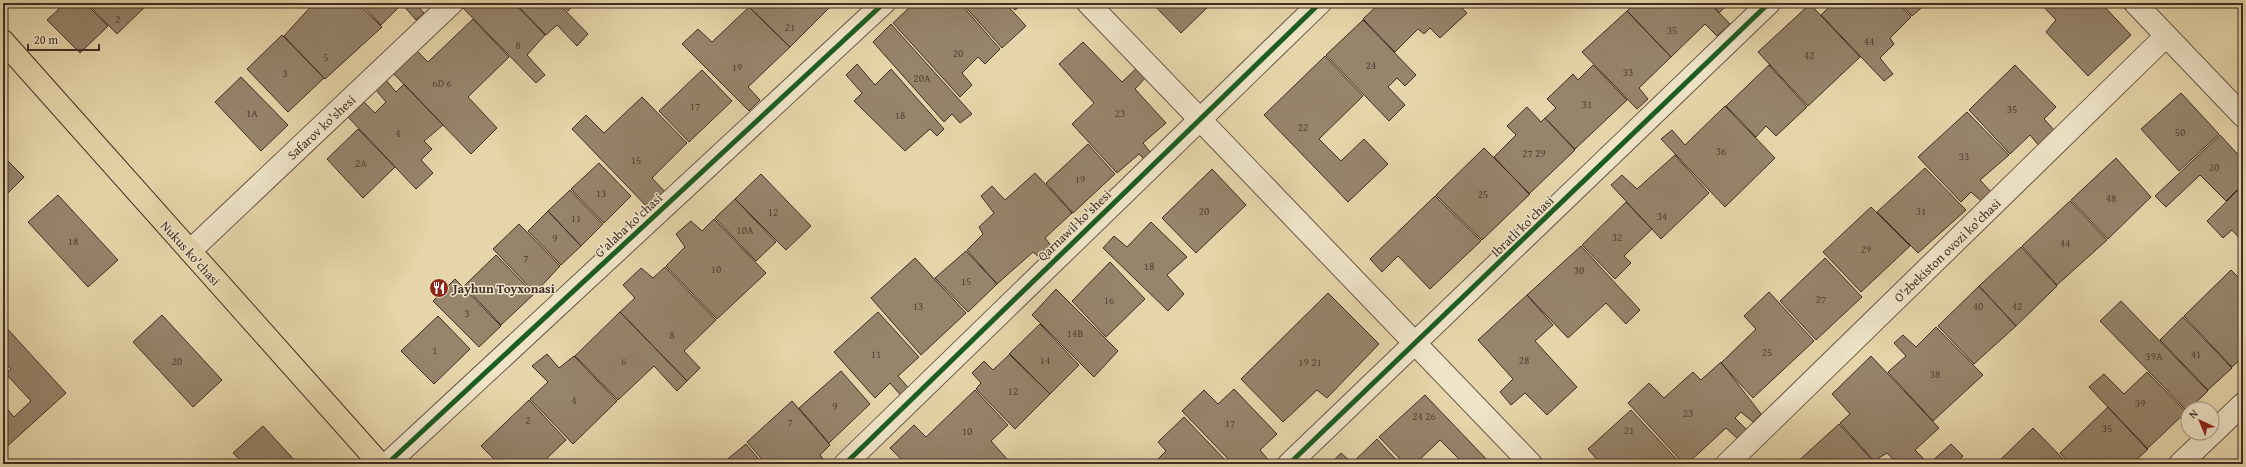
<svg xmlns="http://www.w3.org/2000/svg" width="2246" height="467" font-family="'Gentium Book Plus',serif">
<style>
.building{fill:#96846b;stroke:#402d26}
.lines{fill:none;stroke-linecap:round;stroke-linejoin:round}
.minor-casing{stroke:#6a5747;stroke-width:24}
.major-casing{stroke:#402d26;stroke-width:24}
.minor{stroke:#efe4c8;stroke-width:22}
.major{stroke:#e6d5aa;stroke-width:22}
.cycleway-casing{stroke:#efe4c8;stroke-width:8}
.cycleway{stroke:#1b5e20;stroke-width:5}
.labels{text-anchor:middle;stroke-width:3;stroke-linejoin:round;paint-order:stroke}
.number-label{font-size:11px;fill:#564337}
.street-label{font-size:13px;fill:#402d26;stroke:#efe4c8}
.poi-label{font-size:13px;font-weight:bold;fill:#402d26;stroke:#efe4c8;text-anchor:start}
</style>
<rect width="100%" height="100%" fill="#e6d5aa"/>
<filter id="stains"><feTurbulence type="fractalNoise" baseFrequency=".005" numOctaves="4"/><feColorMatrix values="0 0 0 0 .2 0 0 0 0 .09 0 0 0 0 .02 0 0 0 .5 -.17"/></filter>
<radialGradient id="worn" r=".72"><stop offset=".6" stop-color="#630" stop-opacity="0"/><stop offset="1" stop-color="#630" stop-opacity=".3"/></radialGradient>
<path class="building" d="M54,3h31l23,23 -28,27 -33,-33 12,-11z
M87,3h62l-32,31z
M314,3h43l25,24 -57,52 -41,-43z
M360,3h55l9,10 -8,7 -14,-16 -21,21z
M464,3h50l31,32 -18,20 18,20 -9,8 -75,-77z
M515,3h43l30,31 -11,12 -20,-21 -11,10z
M560,3h16l-8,8z
M752,3h82l-44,44 -41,-40z
M914,3h46l40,46 -15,15 -7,-7 -16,16 10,12 -12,12 -67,-74z
M962,3h43l21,23 -24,22z
M1008,3h16l-9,7z
M1152,3h60l-31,30z
M1380,3h77l10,10 -27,25 -10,-10 -6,6 -6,-5 -23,23 -32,-33z
M1635,3h75l20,21 -13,12 -12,-12 -34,33 -44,-46z
M1710,3h19l-10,10z
M1833,3h65l13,14 -21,21 4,6 -14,14 13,16 -9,7 -63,-66z
M1900,3h27l-15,13z
M2040,3h61l30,32 -43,41 -42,-44 10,-12z
M1810,4l50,53 -52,49 -50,-54z
M749,7l41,40 -42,40 12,13 -11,11 -67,-67 16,-15 14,13z
M1627,11l44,46 -32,31 9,11 -11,10 -55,-57z
M473,19l36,38 -41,40 29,31 -26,26 -81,-84 23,-23 15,15z
M1363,20l53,55 -11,11 -8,-8 -9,9 17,18 -16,16 -63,-66z
M891,24l81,90 -12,9 -8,-9 -8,8 -71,-80z
M282,35l42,43 -36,34 -41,-43z
M1083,42l39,40 18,-17 8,10 -13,14 31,34 -23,20 11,14 -7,5 -8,-8 -22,19 -45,-49 22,-21 -35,-39z
M1325,56l38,40 -44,43 22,22 23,-22 24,25 -40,38 -84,-87z
M857,64l18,21 16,-16 53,60 -7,7 -7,-7 -25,22 -51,-50 8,-8 -16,-18z
M1593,65l34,35 -52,49 -30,-31 11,-10 -9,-9 26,-25 5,6z
M1769,65l38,42 -31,29 -10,-10 -10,11 -30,-31z
M2015,65l41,42 -12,12 12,13 -16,15 -10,-12 -20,19 -41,-44z
M702,70l30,31 -43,41 -30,-31z
M241,77l47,48 -27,26 -46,-49z
M385,79l11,13 8,-8 39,41 -19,16 8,8 -11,11 12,13 -17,16 -68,-72 16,-15 11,11 11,-11 -11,-13z
M2181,93l38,41 -40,37 -38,-42z
M642,97l45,46 -35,35 16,17 -17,16 -79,-82 14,-14 18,18z
M1725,106l50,52 -50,49 -64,-68 11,-9 13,15z
M1527,107l14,15 4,-4 30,32 -46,44 -35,-37 22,-22 -9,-9z
M1967,112l42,43 -29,25 11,12 -10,9 -10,-9 -10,10 -43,-45z
M358,129l37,38 -32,31 -36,-39z
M2220,135l23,25v24l-17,17 -26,-26 -34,32 -11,-11z
M1088,144l27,30 -42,39 -27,-30z
M1484,148l46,46 -48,46 -46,-45z
M1675,155l34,38 -48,46 -50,-54 11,-10 15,14z
M3,156l21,21 -21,21z
M2116,158l35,39 -43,42 -37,-39z
M599,163l32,33 -27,27 -33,-34z
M1925,168l41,42 -48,43 -41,-41z
M1212,169l34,36 -50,48 -34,-35z
M1035,173l37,40 -27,25 11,14 -11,10 -12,-10 -36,32 -30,-34 16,-16 -4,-7 15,-14 -13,-17 11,-10 13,14z
M761,174l50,52 -25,24 -51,-51z
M2243,185v57l-11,-12 -9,8 -16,-17z
M570,190l33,34 -22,22 -33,-35z
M58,195l60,65 -30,27 -60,-65z
M1435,196l46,45 -51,48 -32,-33 -16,16 -12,-13z
M735,199l41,43 -20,19 -41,-43z
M2070,201l37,39 -50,45 -35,-39z
M1626,202l26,27 -28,27 7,7 -16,16 -33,-34z
M1871,207l39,39 -49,46 -38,-40z
M548,211l33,35 -20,19 -33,-34z
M714,219l52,54 -49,46 -51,-53 19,-19 -9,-13 15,-13 11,10z
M1151,222l36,35 -20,18 17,19 -16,17 -65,-63 11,-12 13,11z
M519,224l41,42 -25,27 -42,-44z
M1581,246l59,64 -14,14 -20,-21 -38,35 -41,-43z
M2021,247l36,39 -41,40 -37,-40z
M966,251l31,33 -29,28 -33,-34z
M496,255l38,39 -33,31 -37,-39z
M915,258l51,55 -45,42 -50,-57z
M1825,258l37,39 -46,43 -36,-39z
M1110,262l35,37 -39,38 -34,-36z
M665,267l51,53 -32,31 16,17 -13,13 -67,-69 15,-14 -12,-13 18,-17 12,10z
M2231,270l12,12v75l-11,10 -48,-51z
M455,279l46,47 -22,21 -46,-46z
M1979,286l37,40 -42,38 -36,-38z
M1056,289l62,62 -24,26 -62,-62z
M1769,292l45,49 -61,57 -32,-35 35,-34 -12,-13z
M1328,293l51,51 -52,54 -10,-8 -34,32 -42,-43z
M1527,295l26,30 -18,16 42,46 -30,28 -22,-22 -14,12 -11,-13 13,-13 -35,-39z
M2121,301l87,90 -21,20 -87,-90z
M620,312l67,69 -10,10 -23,-25 -36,34 -43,-44z
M878,312l41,45 -21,19 14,16 -8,7 -14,-16 -15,15 -41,-46z
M162,315l60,65 -29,27 -60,-65z
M438,316l32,33 -36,35 -33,-33z
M2183,317l49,51 -24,22 -48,-50z
M3,324l63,69 -63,57v-46l11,13 17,-16 -25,-27 5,-5 -8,-8z
M1040,324l39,41 -29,29 -41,-40z
M1936,327l47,48 -50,46 -45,-49 18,-16 -12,-13 9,-8 13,12z
M547,354l12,14 15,-12 43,45 -44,43 -43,-45 18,-17 -16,-16z
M1010,354l40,40 -35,35 -39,-40 5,-6 -9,-10 12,-12 9,9z
M1871,356l68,72 -24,22 14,14h-31l-11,-11 -13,8 -34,-38 10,-9 -18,-20z
M1721,362l40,52 -8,8 -12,-10 -6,6 13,13 -9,9 -13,-12 -39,36h-3l-56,-61 21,-20 15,15 29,-26 8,8z
M841,371l29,33 -41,39 -30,-35z
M2147,372l39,40 -39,37 -58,-62 15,-13 20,20z
M1234,389l43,45 -17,16 12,14h-15l-5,-5 -6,5h-13l-51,-53 22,-21 14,14z
M975,390l33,35 -17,16 16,18 -5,5h-104l4,-4 -12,-12 24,-23 12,12z
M1425,395l66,69h-27l-24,-24 -25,24h-10l-26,-27z
M529,400l37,40 -25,24h-42l-18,-18z
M792,401l38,44 -10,10 7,9h-61l-19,-22z
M2108,407l40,42 -16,15h-62l-10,-11z
M1631,410l50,54h-80l-13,-15z
M1184,417l45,47h-76l13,-13 -8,-9z
M1839,424l36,39 -80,1z
M263,426l35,38h-54l-11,-11z
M2033,428l35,36h-72z
M1377,439l23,25h-70l11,-11 11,10z
M746,444l17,20h-38l-1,-2z
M1951,444l12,12 -8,8h-26z"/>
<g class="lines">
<g class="minor-casing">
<path id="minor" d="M1088,3l443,461
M2135,3l108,113
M190,251l262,-248
M387,464l497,-461
M845,464l475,-461
M1289,464l480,-461
M1727,464l439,-428
M2180,464l63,-60"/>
</g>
<g class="major-casing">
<path id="major" d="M3,41l377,423"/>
</g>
<use href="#minor" class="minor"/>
<use href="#major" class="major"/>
<g class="cycleway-casing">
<path id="cycleway" d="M387,464l497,-461
M845,464l475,-461
M1289,464l480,-461"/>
</g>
<use href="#cycleway" class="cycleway"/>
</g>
<defs>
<g id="restaurant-disc" transform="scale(1)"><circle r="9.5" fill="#8f2418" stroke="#efe4c8"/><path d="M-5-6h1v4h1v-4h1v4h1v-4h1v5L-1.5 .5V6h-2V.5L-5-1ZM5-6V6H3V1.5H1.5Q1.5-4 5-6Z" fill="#fff"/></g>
</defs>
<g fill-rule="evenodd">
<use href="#restaurant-disc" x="439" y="288"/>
</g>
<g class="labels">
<g class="number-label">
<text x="118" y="23">2</text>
<text x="790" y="31">21</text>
<text x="1672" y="34">35</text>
<text x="1869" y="45">44</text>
<text x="518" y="49">8</text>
<text x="958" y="57">20</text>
<text x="1809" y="59">42</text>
<text x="326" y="61">5</text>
<text x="1371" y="69">24</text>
<text x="737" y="71">19</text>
<text x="1628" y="76">33</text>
<text x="285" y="77">3</text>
<text x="922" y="82">20A</text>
<text x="442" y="87">6D 6</text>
<text x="1587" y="108">31</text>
<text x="695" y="110">17</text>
<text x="2012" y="113">35</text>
<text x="252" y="117">1A</text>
<text x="1120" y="117">23</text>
<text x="900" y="119">18</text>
<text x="1303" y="131">22</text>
<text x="2180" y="136">50</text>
<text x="398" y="137">4</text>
<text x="1721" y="155">36</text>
<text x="1534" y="157">27 29</text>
<text x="1964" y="160">33</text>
<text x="636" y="164">15</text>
<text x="361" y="167">2A</text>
<text x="2214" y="171">20</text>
<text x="1080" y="183">19</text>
<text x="601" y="197">13</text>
<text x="1483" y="198">25</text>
<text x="2111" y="202">48</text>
<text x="1204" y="215">20</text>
<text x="1921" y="215">31</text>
<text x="773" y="216">12</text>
<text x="1662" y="220">34</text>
<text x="576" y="222">11</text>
<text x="745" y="234">10A</text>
<text x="1617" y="241">32</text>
<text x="555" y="242">9</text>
<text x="73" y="245">18</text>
<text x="2065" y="247">44</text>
<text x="1866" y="253">29</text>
<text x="526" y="262">7</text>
<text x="1149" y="270">18</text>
<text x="716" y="273">10</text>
<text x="1579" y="274">30</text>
<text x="966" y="285">15</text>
<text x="1821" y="303">27</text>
<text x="1109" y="304">16</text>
<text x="918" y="310">13</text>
<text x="1978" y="310">40</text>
<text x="2017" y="310">42</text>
<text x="467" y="317">3</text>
<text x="1075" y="337">14B</text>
<text x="672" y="339">8</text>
<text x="435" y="354">1</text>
<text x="1767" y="356">25</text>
<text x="876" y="358">11</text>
<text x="2196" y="358">41</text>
<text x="2154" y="360">39A</text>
<text x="1045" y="364">14</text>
<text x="1524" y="364">28</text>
<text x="177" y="365">20</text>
<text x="624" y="365">6</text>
<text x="1310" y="366">19 21</text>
<text x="1935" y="378">38</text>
<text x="1013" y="395">12</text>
<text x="574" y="404">4</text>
<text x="2140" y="407">39</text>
<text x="835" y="410">9</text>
<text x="1688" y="417">23</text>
<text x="1424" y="420">24 26</text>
<text x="528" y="424">2</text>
<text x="790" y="426">7</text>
<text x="1230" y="427">17</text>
<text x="2107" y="432">35</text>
<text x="1629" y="434">21</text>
<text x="967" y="435">10</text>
</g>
<g class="street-label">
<text transform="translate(321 127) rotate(-43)" y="5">Safarov ko'shesi</text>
<text transform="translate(628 225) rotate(-43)" y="5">G'alaba ko'chasi</text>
<text transform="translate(1074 225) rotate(-44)" y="5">Qarnawil ko'shesi</text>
<text transform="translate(1522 226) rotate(-44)" y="5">Ibratli ko'chasi</text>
<text transform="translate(1947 250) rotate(-44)" y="5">O'zbekiston ovozi ko'chasi</text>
<text transform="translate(191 253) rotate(48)" y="5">Nukus ko'chasi</text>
</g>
<g class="poi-label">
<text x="453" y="293">Jayhun Toyxonasi</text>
</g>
</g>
<rect width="2246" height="467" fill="none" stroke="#e6d5aa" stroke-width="16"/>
<rect x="4" y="4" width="2238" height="459" fill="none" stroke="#402d26" stroke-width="2"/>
<rect x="8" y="8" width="2230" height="451" fill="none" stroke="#402d26"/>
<g transform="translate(2200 421) rotate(316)"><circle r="19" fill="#efe4c8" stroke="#a99b87"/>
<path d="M0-3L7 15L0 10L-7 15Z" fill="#8f2418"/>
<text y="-6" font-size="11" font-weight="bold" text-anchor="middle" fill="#402d26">N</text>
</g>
<path d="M28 44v6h71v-6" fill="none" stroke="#402d26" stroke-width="2"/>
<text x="34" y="44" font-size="12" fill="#402d26" stroke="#efe4c8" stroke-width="3" paint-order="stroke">20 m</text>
<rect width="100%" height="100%" filter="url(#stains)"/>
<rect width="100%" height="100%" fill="url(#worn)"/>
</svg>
